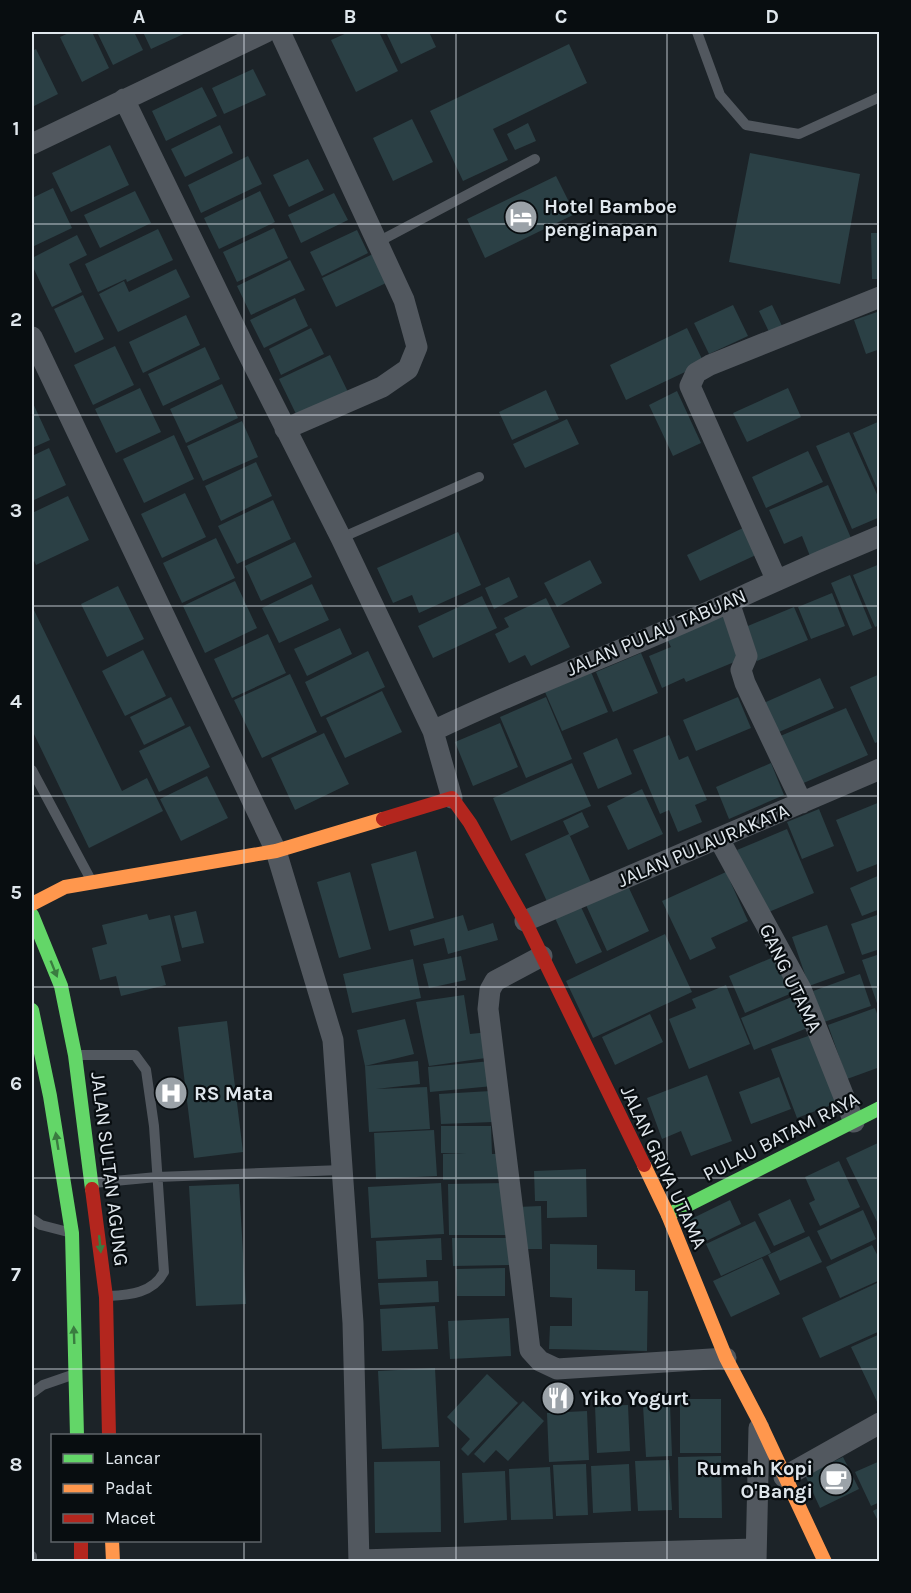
<svg xmlns="http://www.w3.org/2000/svg" width="911" height="1593" font-family="Karla,sans-serif">
<style>
.building{fill:#2b4045}
.lines{fill:none;stroke-linecap:round;stroke-linejoin:round}
.lane{stroke:#52585f;stroke-width:10}
.street{stroke:#52585f;stroke-width:21}
.fast{stroke:#63d668;stroke-width:14}
.slow{stroke:#ff974d;stroke-width:14}
.jam{stroke:#b3261e;stroke-width:14}
.oneway{fill:#3a7c40}
.grid{fill:none;stroke:#e0e7ed;stroke-width:1.5;stroke-opacity:0.55}
.labels{text-anchor:middle;stroke-width:4.5;stroke-linejoin:round;paint-order:stroke}
.poi-label{font-size:20px;font-weight:bold;fill:#e0e7ed;stroke:#080d10;text-anchor:start}
.street-label{font-size:20px;fill:#e0e7ed;stroke:#080d10}
.neatline{fill:none;stroke:#e0e7ed;stroke-width:2}
.grid-label{font-size:20px;text-anchor:middle;font-weight:bold;fill:#e0e7ed}
</style>
<rect width="100%" height="100%" fill="#1c2328"/>
<path class="building" d="M71,32h21l17,36 -27,14 -22,-45z
M97,32h37l9,18 -30,15z
M143,32h45l-37,17z
M349,32h30l19,39 -42,21 -25,-52z
M386,32h43l7,15 -35,17z
M569,44l18,39 -94,46 15,31 -45,21 -33,-70z
M36,49l22,45 -26,13v-56z
M253,69l13,26 -42,19 -12,-26z
M202,87l15,29 -51,25 -14,-30z
M412,119l21,43 -40,19 -20,-43z
M528,123l8,18 -21,9 -8,-16z
M220,125l13,28 -48,24 -14,-28z
M110,145l19,40 -58,27 -19,-39z
M750,153l110,21 -20,110 -111,-22z
M248,156l14,28 -61,29 -13,-28z
M308,159l16,31 -35,17 -16,-32z
M556,176l19,38 -90,44 -18,-39z
M53,188l19,40 -40,19v-49z
M135,191l16,32 -51,25 -16,-33z
M260,191l15,31 -56,27 -15,-31z
M334,193l14,27 -47,23 -13,-28z
M274,228l14,30 -51,24 -14,-30z
M158,229l15,31 -46,22 -1,-3 -28,13 -13,-28z
M357,230l11,23 -46,23 -12,-24z
M871,233h9v46h-8z
M77,235l10,20 -18,9 13,28 -30,15 -20,-42v-7z
M373,254l13,29 -50,24 -14,-29z
M290,260l15,30 -54,25 -14,-29z
M176,269l14,28 -72,35 -19,-38 25,-13 5,11z
M83,295l21,44 -29,14 -21,-44z
M295,298l13,28 -44,22 -14,-28z
M733,305l15,31 -39,18 -15,-31z
M772,305l11,23 -13,6 -11,-23z
M880,311v38l-14,5 -12,-34z
M186,315l14,30 -57,28 -14,-31z
M311,328l13,26 -43,21 -12,-26z
M687,328l17,35 -78,37 -16,-35z
M115,346l19,39 -41,20 -19,-40z
M205,347l15,32 -57,27 -15,-32z
M330,355l18,37 -51,24 -18,-37z
M222,384l16,34 -52,25 -16,-34z
M140,388l21,44 -45,21 -21,-44z
M788,388l13,29 -54,25 -14,-29z
M546,390l13,29 -47,21 -13,-28z
M677,391l24,52 -28,13 -24,-51z
M32,401l18,39 -18,8z
M567,419l12,25 -54,24 -12,-24z
M242,421l16,36 -55,24 -16,-35z
M880,421v74l-27,-62z
M849,432l31,69v16l-28,12 -36,-83z
M174,435l20,44 -50,24 -21,-44z
M49,448l17,37 -34,16v-45z
M808,451l15,31 -57,26 -14,-31z
M256,462l16,34 -51,25 -16,-35z
M828,485l23,53 -41,18 -8,-20 -18,8 -15,-34z
M185,493l21,44 -44,21 -21,-44z
M68,496l21,44 -53,25 -4,-9v-43z
M273,500l18,39 -54,25 -19,-38z
M745,527l13,27 -58,27 -13,-26z
M458,532l23,53 -62,28 -7,-18 -19,8 -16,-35z
M216,538l19,40 -53,25 -19,-40z
M295,542l17,35 -51,24 -16,-35z
M590,560l12,23 -45,24 -13,-24z
M880,564v61l-5,2 -22,-52z
M850,575l22,53 -19,8 -22,-53z
M509,577l9,20 -24,12 -9,-21z
M235,581l22,47 -52,25 -22,-47z
M312,584l17,36 -50,23 -17,-35z
M118,586l26,53 -37,18 -26,-53z
M832,593l13,33 -34,13 -13,-32z
M482,596l15,32 -64,30 -15,-32z
M546,598l24,49 -39,19 -6,-11 -16,8 -14,-29 14,-7 -5,-9z
M32,606l90,185 25,-13 16,33 -74,37 -57,-118z
M794,607l14,33 -51,21 -14,-33z
M725,615l19,43 -58,24 -2,-4 -22,10 -13,-32 22,-9 -4,-8z
M340,628l12,26 -45,22 -13,-27z
M268,634l18,39 -54,25 -18,-39z
M143,650l23,46 -41,20 -23,-45z
M368,651l17,36 -64,30 -16,-35z
M641,653l17,40 -45,19 -17,-40z
M591,672l17,40 -46,19 -17,-39z
M290,674l27,58 -55,26 -28,-58z
M880,674v67l-5,2 -25,-56z
M820,678l14,30 -62,27 -13,-30z
M382,691l20,41 -57,26 -19,-40z
M171,697l14,28 -41,20 -14,-28z
M546,697l26,62 -46,19 -26,-61z
M738,697l13,31 -55,23 -13,-31z
M846,708l22,47 -69,30 -21,-48z
M500,723l18,44 -45,19 -18,-44z
M190,726l20,41 -51,25 -20,-41z
M324,733l25,51 -54,26 -24,-52z
M669,735l10,25 9,-4 19,44 -12,5 7,17 -24,10 -9,-22 -9,4 -27,-64z
M617,738l15,36 -34,15 -15,-36z
M572,763l19,43 -80,35 -18,-43z
M771,763l13,32 -55,24 -13,-32z
M207,776l21,42 -47,23 -21,-42z
M642,789l21,45 -35,16 -21,-44z
M880,802v61l-23,9 -21,-52z
M819,809l15,37 -32,13 -15,-37z
M582,812l7,15 -19,9 -7,-15z
M787,829l27,64 -50,21 -27,-64z
M569,834l24,53 -43,21 -25,-54z
M416,851l18,67 -45,13 -18,-67z
M350,872l21,77 -32,9 -22,-76z
M726,872l22,49 -37,17 5,10 -26,12 -28,-59z
M880,875v34l-18,7 -12,-28z
M628,886l21,45 -42,20 -21,-46z
M581,907l21,45 -26,12 -21,-46z
M196,911l8,32 -22,5 -8,-32z
M147,914l2,6 21,-5 11,46 -20,5 5,19 -45,11 -5,-20 -16,4 -8,-32 15,-4 -5,-19z
M880,914v35l-18,6 -11,-31z
M463,915l5,16 25,-8 5,17 -50,14 -4,-16 -30,8 -4,-16z
M827,925l18,48 -36,13 -17,-49z
M665,934l27,58 -99,46 -27,-57z
M880,954v55h-1l-17,-49z
M461,956l5,24 -37,8 -6,-24z
M776,956l16,37 -47,20 -16,-37z
M413,959l8,39 -69,15 -9,-39z
M860,974l11,32 -47,16 -11,-31z
M726,985l24,59 -61,25 -20,-50 27,-11 -4,-9z
M799,994l13,32 -58,24 -13,-32z
M464,995l6,39 19,-2 4,25 -64,9 -13,-64z
M875,1008l5,14v45l-33,12 -19,-54z
M650,1014l13,28 -48,23 -13,-28z
M405,1019l9,35 -49,12 -8,-36z
M227,1021l16,131 -49,6 -16,-131z
M814,1034l25,68 -42,16 -26,-69z
M418,1061l2,23 -44,5 51,-2 3,42 -61,3 -4,-66z
M491,1061l2,25 -63,6 -2,-25z
M707,1075l25,66 -41,15 -10,-25 -19,8 -15,-41z
M779,1077l12,32 -40,15 -12,-32z
M491,1091l2,31 -52,2 -2,-30z
M441,1126h50l1,28h12v25l-61,1v-26l23,-1h-25z
M434,1130l3,46 -61,3 -2,-46z
M880,1142v86l-34,-70z
M839,1161l21,46 -40,19 -11,-23 6,-3 -10,-23z
M586,1169l1,48 -40,1v-17h-12l-1,-30z
M441,1183l3,51 -73,4 -3,-51z
M505,1183l1,52h-57l-1,-51z
M239,1184l7,120 -50,2 -7,-120z
M790,1199l15,33 -31,14 -16,-32z
M730,1200l11,24 -41,20 -11,-24z
M541,1206l1,43h-24l-1,-42z
M863,1210l13,29 -45,21 -14,-29z
M755,1221l16,32 -50,23 -15,-32z
M809,1236l13,26 -42,19 -12,-26z
M441,1238l1,22h-16l1,17 -49,2 -2,-38z
M452,1238h60v27l-59,1z
M550,1244l47,1v24l38,1v21h13l-1,60 -98,-2 1,-23h22v-28l-22,-1z
M872,1245l8,15v20l-40,18 -14,-31z
M762,1258l18,36 -49,23 -18,-36z
M505,1268v28h-48l-1,-27z
M438,1281l1,21 -59,3 -2,-22z
M877,1283l3,48 -60,27 -18,-40z
M435,1306l3,43 -56,2 -2,-42z
M509,1318l2,38 -61,3 -2,-38z
M880,1334v74l-29,-61z
M435,1368l4,79 -57,2 -4,-78z
M487,1374l31,29 -50,53 -7,-7 9,-10 -23,-22z
M680,1399h41v54h-41z
M523,1401l21,20 -36,40 -12,-11 -12,13 -10,-9z
M670,1404l2,52 -26,1 -3,-52z
M628,1405l2,46 -33,2 -2,-47z
M587,1411l2,49 -40,2 -2,-49z
M721,1456l1,62h-43l-1,-61z
M843,1457l16,32 -39,19 -15,-33z
M669,1460l3,50 -34,1 -3,-50z
M440,1461l1,71 -66,1 -1,-71z
M880,1461v41l-9,4 -16,-34z
M586,1464l2,51 -32,1 -3,-51z
M629,1464l2,47 -38,2 -2,-47z
M550,1467l3,52 -42,1 -2,-51z
M505,1471l2,49 -43,3 -2,-50z
M880,1507v18l-7,-14z"/>
<g class="lines">
<path class="lane" d="M697,32l23,63 26,30 53,9 81,-37
M376,243l159,-84
M341,538l138,-61
M32,770l59,110
M79,1055h56l11,15 8,56 10,146c-11,21 -34,23 -55,24
M93,1183l64,-6 185,-7
M32,1219l9,6 27,7
M32,1393l11,-8 29,-10
M32,1556v6"/>
<path class="street" d="M280,32l124,268 13,47 -9,22 -26,18 -97,42
M124,99l119,245 98,194 92,193 19,67
M32,144l234,-112
M32,337l244,514 57,189 20,283 6,239
M776,579l-86,-193 6,-13 14,-8 170,-68
M729,602l18,54 -6,14 4,13 57,120
M433,731c97,-47 199,-83 297,-129 49,-23 99,-45 150,-66
M719,839l82,150 53,133
M525,921l355,-152
M542,956l-47,25 -5,9 -2,19 42,341 10,11 17,8 169,-11
M784,1477l96,-54
M359,1560l396,-11
M756,1562l3,-134"/>
<path class="fast" d="M32,915l29,71 14,69 17,134
M32,1010l18,86 22,137 5,203
M668,1215l212,-107"/>
<path class="slow" d="M32,904l33,-17 211,-36 107,-32
M644,1165l24,50 58,143 33,63 66,141
M112,1540l1,22"/>
<path class="jam" d="M383,819l69,-21 18,25 55,98 119,244
M92,1189l14,108 3,139
M81,1540v22"/>
</g>
<defs><path id="oneway-solid" d="M-6-.8H1V-3.2L6.5 0L1 3.2V.8H-6Z" transform="scale(1.5)"/></defs>
<g class="oneway">
<use href="#oneway-solid" transform="translate(54 969) rotate(68)"/>
<use href="#oneway-solid" transform="translate(57 1141) rotate(-99)"/>
<use href="#oneway-solid" transform="translate(100 1244) rotate(84)"/>
<use href="#oneway-solid" transform="translate(74 1335) rotate(-92)"/>
</g>
<path class="grid" d="M244,32v1404M456,32v1530M667,32v1530M32,224h848M32,415h848M32,606h848M32,796h848M32,987h848M32,1178h848M32,1369h848M244,1540v22"/>
<defs>
<g id="hotel-disc" transform="scale(1.725)"><circle r="9.5" fill="#9ba2a8" stroke="#080d10"/><path d="M-6-4.5h1.5V1H6V5H4.5V3h-9V5H-6ZM-4 0a1.8 1.8 0 1 1 3.6 0ZM.5 0V-2.5h3Q6-2.5 6 0Z" fill="#fff"/></g>
<g id="hospital-disc" transform="scale(1.725)"><circle r="9.5" fill="#9ba2a8" stroke="#080d10"/><path d="M-5-5h3v3.5h4V-5h3V5h-3V1.5h-4V5h-3Z" fill="#fff"/></g>
<g id="restaurant-disc" transform="scale(1.725)"><circle r="9.5" fill="#9ba2a8" stroke="#080d10"/><path d="M-5-6h1v4h1v-4h1v4h1v-4h1v5L-1.5 .5V6h-2V.5L-5-1ZM5-6V6H3V1.5H1.5Q1.5-4 5-6Z" fill="#fff"/></g>
<g id="cafe-disc" transform="scale(1.725)"><circle r="9.5" fill="#9ba2a8" stroke="#080d10"/><path d="M-5.5-4.5H6V0H3Q3 3.5 0 3.5H-2.5Q-5.5 3.5-5.5 0ZM3-3.2v2h1.7v-2ZM-6 4.5H4V6H-6Z" fill="#fff"/></g>
</defs>
<g fill-rule="evenodd">
<use href="#hotel-disc" x="521" y="217"/>
<use href="#hospital-disc" x="171" y="1093"/>
<use href="#restaurant-disc" x="558" y="1398"/>
<use href="#cafe-disc" x="836" y="1479"/>
</g>
<g class="labels">
<g class="poi-label">
<text x="544" y="213">Hotel Bamboe<tspan x="544" dy="23">penginapan</tspan></text>
<text x="194" y="1100">RS Mata</text>
<text x="581" y="1405">Yiko Yogurt</text>
<text x="813" y="1475" text-anchor="end">Rumah Kopi<tspan x="813" dy="23">O'Bangi</tspan></text>
</g>
<g class="street-label">
<text transform="translate(656 632) rotate(-23)" y="7">JALAN PULAU TABUAN</text>
<text transform="translate(703 845) rotate(-23)" y="7">JALAN PULAURAKATA</text>
<text transform="translate(791 978) rotate(64)" y="7">GANG UTAMA</text>
<text transform="translate(781 1136) rotate(-27)" y="7">PULAU BATAM RAYA</text>
<text transform="translate(664 1167) rotate(65)" y="7">JALAN GRIYA UTAMA</text>
<text transform="translate(110 1169) rotate(83)" y="7">JALAN SULTAN AGUNG</text>
</g>
</g>
<rect width="911" height="1593" fill="none" stroke="#080d10" stroke-width="66"/>
<rect x="51" y="1434" width="210" height="108" fill="#080d10" stroke="#5e6468" stroke-width="1.5"/>
<rect x="63" y="1454" width="30" height="9" fill="#63d668" stroke="#5e6468" stroke-width="1.5"/>
<text x="105" y="1464" font-size="18" fill="#e0e7ed">Lancar</text>
<rect x="63" y="1484" width="30" height="9" fill="#ff974d" stroke="#5e6468" stroke-width="1.5"/>
<text x="105" y="1494" font-size="18" fill="#e0e7ed">Padat</text>
<rect x="63" y="1514" width="30" height="9" fill="#b3261e" stroke="#5e6468" stroke-width="1.5"/>
<text x="105" y="1524" font-size="18" fill="#e0e7ed">Macet</text>
<rect x="33" y="33" width="845" height="1527" class="neatline"/>
<g class="grid-label">
<text x="139" y="23">A</text>
<text x="350" y="23">B</text>
<text x="561" y="23">C</text>
<text x="772" y="23">D</text>
<text x="16" y="135">1</text>
<text x="16" y="326">2</text>
<text x="16" y="517">3</text>
<text x="16" y="708">4</text>
<text x="16" y="899">5</text>
<text x="16" y="1090">6</text>
<text x="16" y="1281">7</text>
<text x="16" y="1471">8</text>
</g>
</svg>
